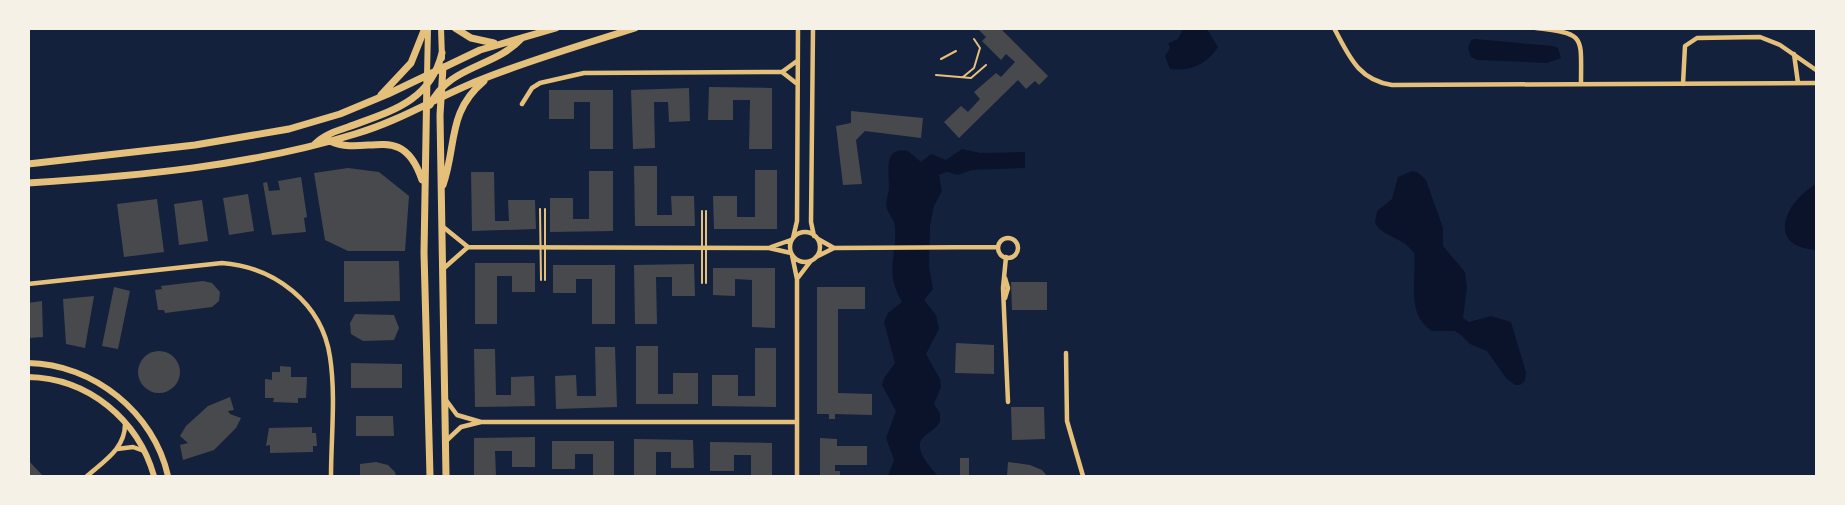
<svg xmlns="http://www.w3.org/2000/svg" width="1845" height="505" font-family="Raleway,sans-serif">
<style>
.water{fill:#0b132b}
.building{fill:#48494c}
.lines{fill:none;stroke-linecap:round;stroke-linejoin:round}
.service{stroke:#e5c07b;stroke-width:2}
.minor{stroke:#e5c07b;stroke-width:4.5}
.tertiary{stroke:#e5c07b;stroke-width:6}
.secondary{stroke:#e5c07b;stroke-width:7}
</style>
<rect width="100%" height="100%" fill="#14213d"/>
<path class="water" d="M1183,29h24l11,18c-11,17 -27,25 -48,22l-5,-13 5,-8 -2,-5 10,-4z
M1475,39l78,7 5,2 3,10 -14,5 -70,-3 -6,-3 -3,-9 3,-8z
M962,149l18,4 45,-1v16l-53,2 -14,5 -11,-3 -8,3 3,16 -8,15 -4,20 -1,41 4,22 -9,11 12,15 3,14 -13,25 14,25 1,8 -7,17 6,9v8c-3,7 -8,9 -14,14 -16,11 3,31 12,41h-50l6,-16 -8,-22 10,-27 -14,-26 2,-7 11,-15 -11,-41 4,-9 14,-11c-18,-32 -5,-43 -7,-76 -1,-8 -8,-13 -9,-21 0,-6 3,-12 3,-18 0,-15 -6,-41 19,-36l13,11 10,-8 15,6z
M1412,171l5,1 9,8 17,48v18l22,26 2,15 -4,31 6,4 22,-6 20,6 15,50 -1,9 -5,4h-5l-9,-7 -19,-27 -17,-7 -9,-9 -6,-4h-23c-27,-17 -15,-51 -18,-78 -12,-17 -33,-16 -39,-31l2,-11 15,-12 6,-22z
M1816,184v66c-51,-4 -31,-48 0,-66z"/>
<path class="building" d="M977,28h23l48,48 -9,9 -4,-4 -9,8 -8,-9 -59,58 -15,-16 17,-16 7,6 12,-13 -6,-7 22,-19 5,4 14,-15 -9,-8 -5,6 -19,-19 4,-4z
M709,87l63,1v61h-23l1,-49h-17v20h-25z
M689,88l1,33 -21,1 -1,-20h-14l1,46 -22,1 -2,-59z
M549,90h64v59h-23v-47h-16v17h-25z
M851,111l72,7 -2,20 -56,-7 -9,9 6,44 -19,1 -7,-59 15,-3z
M634,166h23v49h15l-1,-19h23l1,30h-60z
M348,168l31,4 30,24 -4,55h-57l-23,-11 -11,-67z
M755,170h22v59h-63l-1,-33h24v21h18z
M589,171h24v60l-63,1v-34h23v21h16z
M471,172h23l1,49h14l-1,-21h27l1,29 -64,2z
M301,177l6,40 -3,1 2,14 -34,3 -9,-52 4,-1 2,9 11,-1 -2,-9z
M248,194l6,37 -25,4 -6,-37z
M157,199l7,53 -40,5 -7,-53z
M202,200l6,41 -29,4 -5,-41z
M344,261h55l1,40 -56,1z
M475,263h60v29h-23v-16h-15v48h-22z
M694,264l1,32h-23v-19h-16l1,47h-22l-1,-59z
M553,265h62v59h-23v-45h-16v14h-23z
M713,268h62v60l-23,-1v-47l-17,-1v17l-22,-1z
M203,281l9,2 8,9 -1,9 -7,6 -47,6 -1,-3h-6l-3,-20 7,-1 -1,-3z
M1011,282h36v28h-35z
M114,287l16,4 -12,58 -16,-3z
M817,287h48v22h-27v84l34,1v21l-37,-1v5h-6v-5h-12z
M94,296l-9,52 -19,-4 -3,-45z
M42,301l1,36 -15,1v-35z
M355,314l39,1 5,13 -5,12 -31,1 -12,-7 -1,-11z
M956,343l38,2v29l-39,-1z
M636,346h22v48h15v-21h25v31h-62z
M595,347h20l2,60 -61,2 -1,-33 21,-1 1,21h19z
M755,348h21v59l-64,-1v-31h26v21h17z
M474,349h21l1,46h15v-18l23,-1 1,30 -60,1z
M138 372a21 21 0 1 1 42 0a21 21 0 1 1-42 0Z
M351,363l51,1v24h-51z
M280,366l11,1v10h16l-1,21h-8v5l-25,-1 1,-4h-9v-19l7,1v-8h8z
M230,397l4,13 -6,1 2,3 11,4 -5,10 -22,22 -31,10 -3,-15 8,-2 -8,-7 6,-10 22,-20z
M1011,407h33l1,32 -33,1z
M356,416h37l1,20h-38z
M312,427v6h4l1,13h-4v6l-43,1v-8l-4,1 3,-18z
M535,437v30h-23v-16h-17l1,25h-22v-38z
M820,438l17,1v7h30v19h-32v6h5v5h-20z
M634,439l59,1 1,28h-23v-16h-15v24h-22z
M552,441h62v35h-21v-22h-18v15h-23z
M710,442l62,1v33h-21v-21h-17v16h-24z
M960,458h9v18h-9z
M28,460l15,16h-15z
M376,462l12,3 7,7 1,4h-36v-12z
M1008,462l22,3 12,5 5,6h-40z"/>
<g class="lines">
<path class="service" d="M941,59l15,-8
M936,75l35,3 15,-13
M963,77l11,-9 6,-20 -6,-9
M540,209l1,71
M545,209v71
M702,283v-72
M706,283v-72"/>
<path class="minor" d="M813,28l-2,194 3,14
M1334,28c15,28 24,52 58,57l424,-2
M1536,28c50,6 45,7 45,56
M1794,54l4,29
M782,72l14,11
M1683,84l2,-38 12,-8 63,-1 20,8 36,25
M522,104l10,-16 8,-5 44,-10 198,-1 15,-11
M442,226l26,21 301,1 22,5
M790 247a15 15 0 1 1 30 0a15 15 0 1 1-30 0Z
M793,238l4,-17 1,-193
M998 248a10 10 0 1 1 20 0a10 10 0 1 1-20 0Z
M818,239l16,9
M771,247l20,-7
M792,255l5,24v197
M816,257l18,-9 164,-1
M1006,257l-3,31 5,114
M443,269l25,-22
M797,279l13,-17
M28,284l194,-21c53,4 100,40 108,94 6,39 1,81 1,119
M1005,298l3,-10 -3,-10
M1066,353l1,68 16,55
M446,400l11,15 24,7
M446,441l15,-14 20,-5h316
M117,449l16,-2 11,4
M87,476c17,-15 39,-28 38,-53"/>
<path class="tertiary" d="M441,28l1,30
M427,76l1,-48
M28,363c66,1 126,50 140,113
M28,377c61,1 110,43 126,99"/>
<path class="secondary" d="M455,28l16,10 23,5
M443,67l-3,48 6,361
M427,76l-3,177 6,223
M381,95l30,-32 14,-35
M430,105c19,-40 65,-37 92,-67
M330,141c36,17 72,-21 92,39
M315,144c9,-9 21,-13 33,-17 43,-16 82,-25 94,-74
M28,164l167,-19 94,-16 51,-15 48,-20 92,-44 76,-22
M28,183c109,-7 223,-17 327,-49 45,-13 82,-37 125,-54 50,-20 102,-35 155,-52
M443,185c14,-40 4,-73 41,-104"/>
</g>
<rect width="1845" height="505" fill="none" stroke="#f6f1e7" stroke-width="60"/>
</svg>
